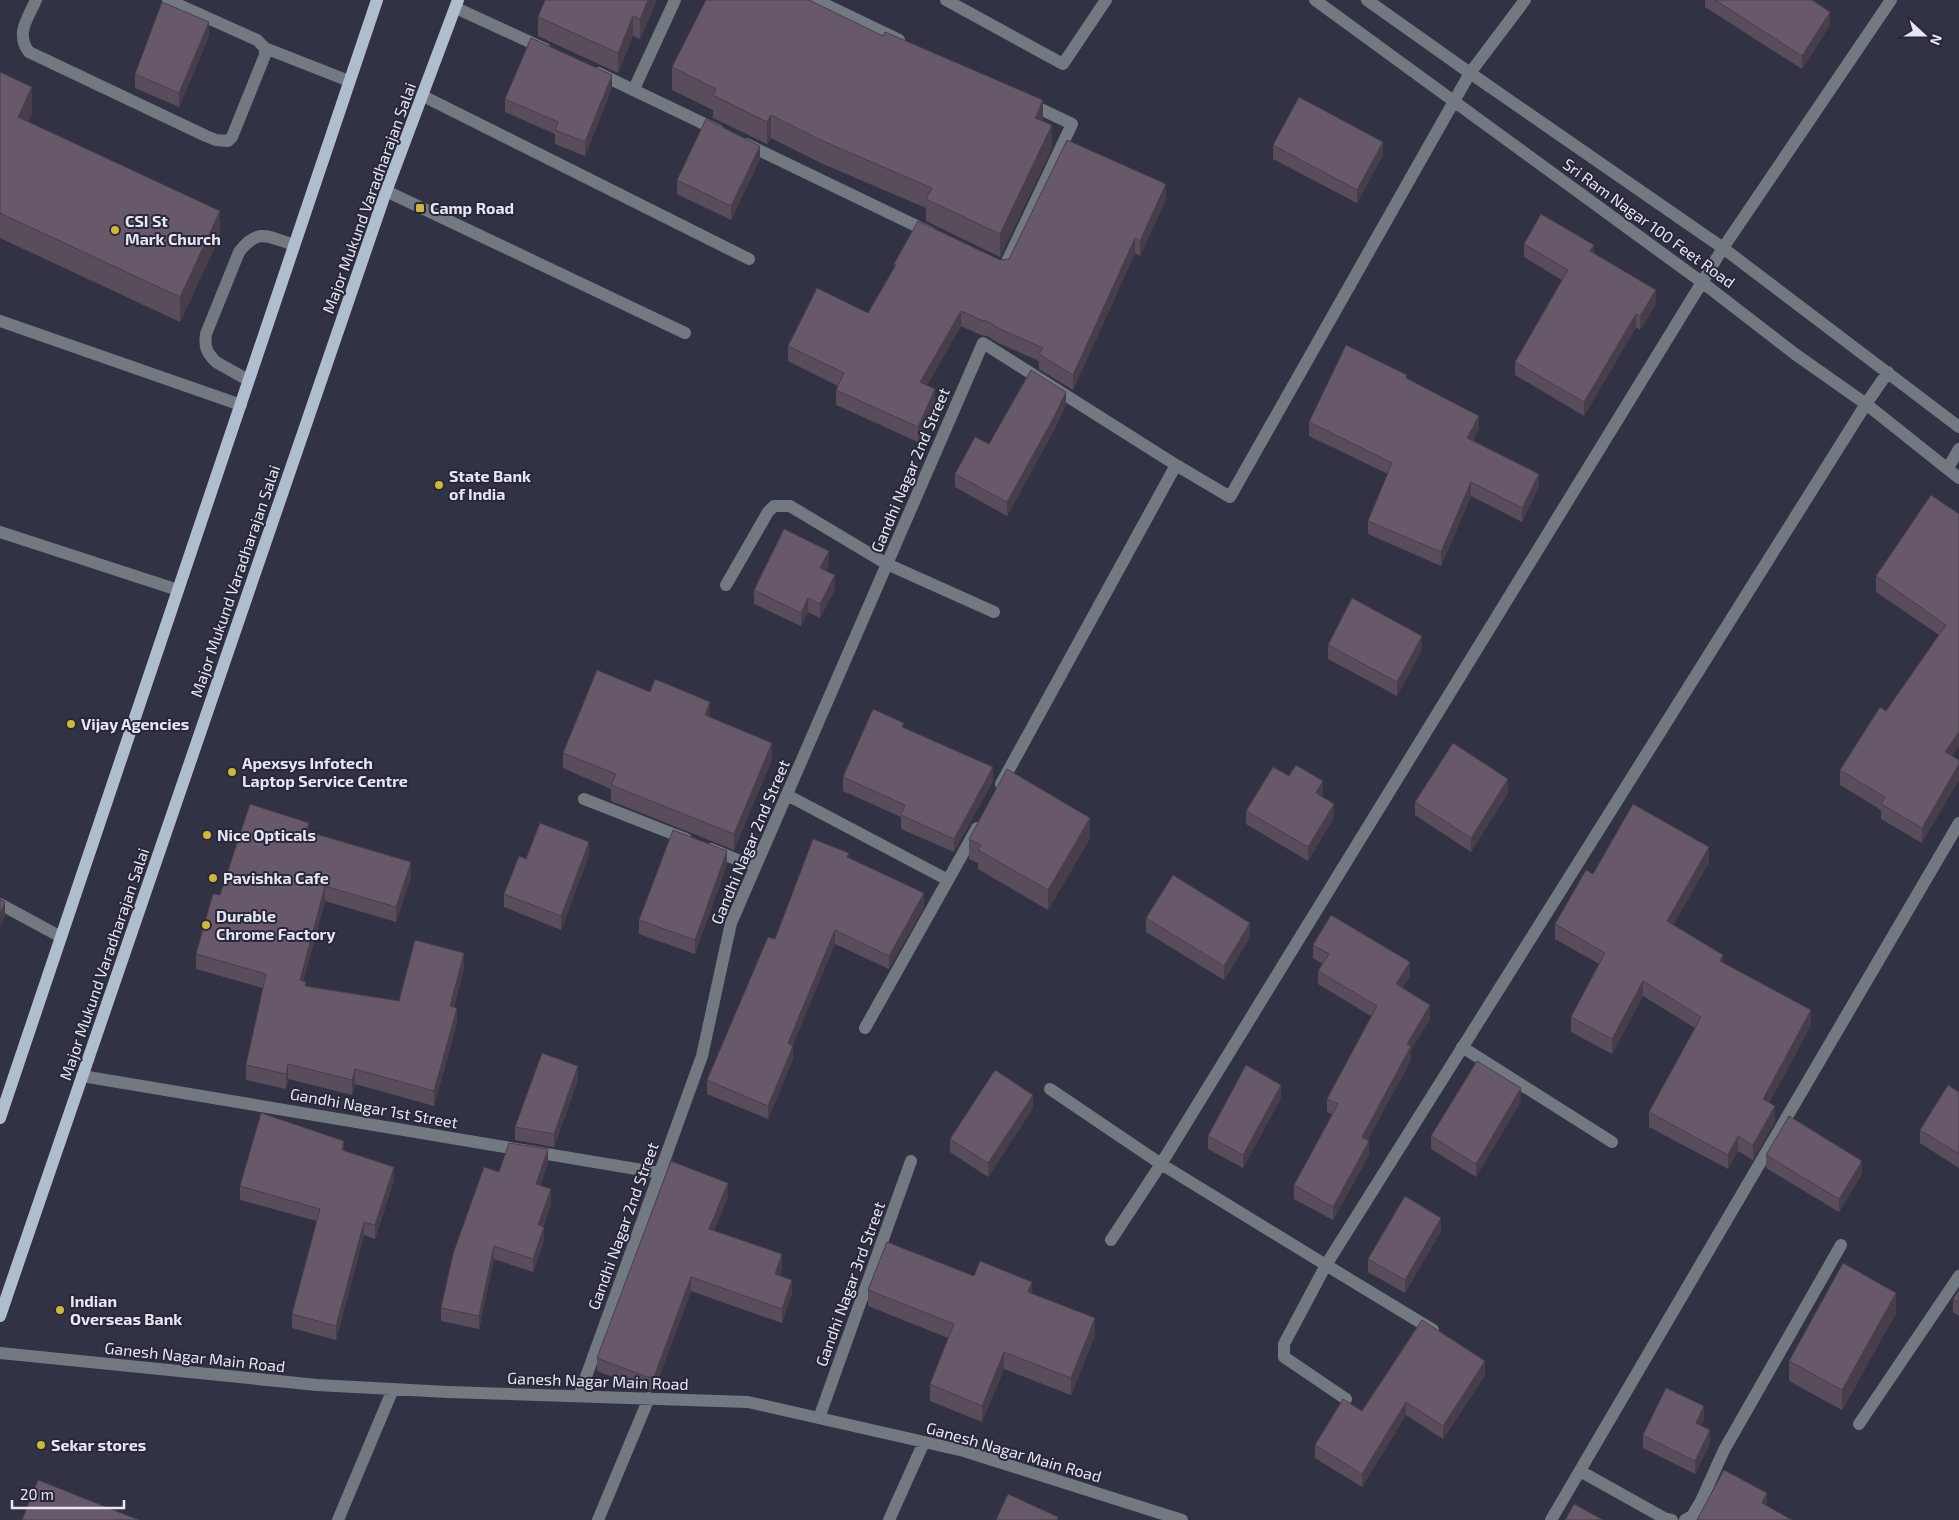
<svg xmlns="http://www.w3.org/2000/svg" width="1959" height="1520" font-family="'Exo 2',sans-serif">
<style>
.lines{fill:none;stroke-linecap:round;stroke-linejoin:round}
.minor{stroke:#727981;stroke-width:12}
.major{stroke:#afbece;stroke-width:12}
.wall{fill:#594d5b}
.shaded-wall{fill:#483e4a}
.building{fill:#67596a;stroke:#483e4a}
.poi-dot{fill:#d1b736;stroke:#28283a;stroke-width:2}
.labels{text-anchor:middle;stroke-width:4;stroke-linejoin:round;paint-order:stroke}
.street-label{font-size:16px;fill:#e7e7f3;stroke:#28283a}
.poi-label{font-size:16px;font-weight:bold;fill:#e7e7f3;stroke:#28283a;text-anchor:start}
</style>
<rect width="100%" height="100%" fill="#323245"/>
<g class="lines">
<path class="minor" d="M36,0c-8,18 -21,34 -7,52l177,84 10,4 12,1 4,-4 33,-82v-7l-8,-8 -89,-40
M816,0l83,40
M946,0l117,64 43,-64
M1315,0l388,283 92,71 71,50 93,74
M1367,0l103,73 253,175 236,179
M456,8l89,41
M265,48l84,33
M598,73l121,58
M634,89l41,-89
M423,96l326,163
M746,144l185,89
M386,191l299,142
M998,266l6,2 68,-144 -42,-20
M0,321l241,84
M248,380l-32,-18c-9,-9 -12,-15 -10,-28l33,-82c19,-25 29,-15 55,-7
M1948,468l11,-19
M0,532l178,58
M726,585l42,-73 6,-6h16l97,58 107,48
M1001,784l175,-319 54,32 240,-424 55,-73
M787,795l161,85 29,-52
M584,799l102,40
M711,849l44,18
M0,904l61,33
M865,1028l83,-148
M1462,1047l150,95
M82,1076l578,97
M1050,1089l111,75 165,101 540,-861 22,-32
M1111,1240l50,-76 562,-916 168,-248
M0,1353l317,32 131,7 300,10 216,49 218,69
M579,1396l123,-340 29,-133 252,-580 193,122
M1346,1399l-62,-42v-13l42,-79 107,65
M819,1418l92,-257
M1859,1424l100,-148
M1580,1471l84,47 8,2
M338,1520l55,-131
M598,1520l51,-122
M889,1520l35,-78
M1551,1520l408,-697
M1685,1520l7,-4 9,-15 23,-51 117,-205"/>
<path class="major" d="M0,1118l377,-1118
M0,1316l384,-1119 74,-197"/>
</g>
<path class="wall" d="M545,0h112l-17,39 -7,-3 -15,37 -80,-37v-19z
M1705,0h107l18,25 -28,44 -97,-62z
M209,36l-30,71 -44,-19v-14z
M672,67l371,54 9,27 -52,109 -74,-36v-13l-103,-44 -52,-26 -4,6 -54,-26v-8l-41,-20z
M0,72l32,41 -4,8 192,115 -40,86 -180,-84z
M612,88l-27,68 -30,-12v-10l-50,-22v-13z
M1273,145l110,10 -26,48 -84,-44z
M760,159l-29,61 -54,-26v-14z
M1166,199l-26,57 -5,-3 -62,137 -34,-21v-8l-41,-18 -11,-7 -6,-1 -20,-9 -34,59 8,19 -17,38 -82,-37v-15l2,-4 -50,-25v-15l80,-33 26,-46v-3l106,-4 9,-1z
M1524,244l70,9 62,51 -16,26 -4,-3 -52,89 -69,-41v-13l47,-82 -38,-23z
M1407,378l72,51 -6,11 66,47 -17,35 -51,-26 -30,70 -73,-32v-13l20,-47 -79,-38v-14z
M1066,405l-12,25 -47,86 -52,-29v-13z
M1959,514l-6,242 -31,87 -41,-24v-9l-41,-25v-15l46,-59 53,-76 -63,-43v-16z
M829,564l-3,7 9,18 -15,29 -12,-6 -7,14 -47,-22v-14z
M1328,645l94,4 -25,47 -69,-37z
M710,717l62,42 -38,91 -123,-49v-12l-48,-21v-15z
M904,727l89,54 -39,71 -53,-23v-12l-58,-26v-14z
M1508,793l-37,59 -56,-37v-13z
M1323,795l-1,2 12,20 -26,44 -62,-37v-13z
M309,832l102,45 -15,45 -71,-21 -22,80 3,5 93,15 65,-33 -10,39 3,16 -23,83 -79,-22 -3,11 -64,-16 -2,10 -40,-9v-15l17,-77 -67,-19v-15l24,-59z
M1090,838l-42,72 -70,-41v-6l-9,-4v-20z
M589,855l-28,75 -57,-23v-13l22,-35z
M849,858l75,49 -35,62 -54,-25 -43,101 1,14 -25,60 -61,-25v-14l68,-141z
M1709,862l-36,63 50,38 88,62 -42,78 6,18 -22,39 -15,-9 -10,18 -79,-42v-15l46,-84 -52,-32 -31,58 -41,-22v-15l28,-53 -44,-25v-15l38,-50z
M727,864l-32,90 -56,-20v-14z
M1146,918l104,19 -26,43 -78,-48z
M1313,945l97,31 -8,12 28,31 -19,31v10l-44,80 2,15 -36,65 -39,-21v-14l39,-70 -6,-3v-13l44,-83 -53,-32v-13l5,-7 -10,-6z
M578,1079l-24,68 -39,-7v-13z
M1959,1092v76l-39,-25v-13z
M1281,1098l-38,70 -35,-19v-13z
M1521,1101l-45,76 -45,-28v-13z
M1033,1108l-45,69 -38,-25v-13z
M344,1151l50,29 -19,59 -11,-4 -28,105 -44,-12v-14l25,-93 -77,-21v-14z
M1766,1155l96,19 -23,38 -73,-44z
M548,1162l-8,24 11,17 -8,24 1,14 -11,31 -39,-13 -15,70 -38,-8v-13l58,-136z
M728,1196l-14,35 68,37 -2,8 12,17 -10,30 -91,-32 -37,100 -7,-1 -50,-19v-13z
M1441,1231l-36,62 -37,-21v-13z
M974,1276l58,18 63,41 -24,60 -67,-26 -22,53 -52,-21v-17l18,-46 -80,-32v-16z
M1959,1290v26l-6,-4v-13z
M1896,1313l-54,97 -53,-29v-20z
M1485,1375l-42,64 -37,-24 -44,72 -47,-29v-13l47,-34z
M1704,1419l-3,6 9,18 -15,31 -52,-26v-13z"/>
<path class="shaded-wall" d="M648,0h9l-17,39v-20z
M1830,12v13l-28,44v-13z
M633,16v20l-15,37v-20z
M209,22v14l-30,71v-14z
M612,75v13l-27,68v-14z
M32,87v26l-14,29v-25z
M1043,100v22l-8,-4z
M771,115v23l-4,6v-22z
M1052,125v23l-52,109v-23z
M1383,142v13l-26,48v-13z
M760,146v13l-29,61v-14z
M1166,184v15l-26,57v-15z
M220,211v25l-40,86v-25z
M1135,238v15l-62,137v-15z
M1594,245v13l-4,-7z
M1656,290v14l-16,26v-14z
M961,311v15l-41,71v-15z
M1636,314v13l-52,89v-14z
M935,389v15l-17,38v-15z
M1066,392v13l-12,25 -47,86v-14z
M1479,416v13l-12,22v-13z
M1539,474v13l-17,35v-14z
M1471,482v14l-30,70v-14z
M829,551v13l-9,18v-14z
M835,575v14l-15,29v-14z
M808,598v14l-7,14v-13z
M1422,636v13l-25,47v-14z
M710,702v16l-5,-3z
M1959,732v15l-14,20v-15z
M772,743v16l-38,91v-16z
M1959,764v16l-37,63v-15z
M993,767v14l-39,71v-13z
M1508,779v14l-37,59v-14z
M1323,781v14l-7,12v-14z
M1334,804v13l-26,44v-14z
M1090,818v20l-42,72v-20z
M309,823v15l-3,-7z
M589,842v13l-28,75v-14z
M1709,847v15l-42,74v-15z
M727,851v13l-32,90v-14z
M411,862v15l-15,45v-15z
M325,886v15l-25,94v-15z
M924,893v14l-35,62v-13z
M5,902v14l-5,11v-13z
M1250,923v14l-26,43v-14z
M835,930v14l-47,113v-14z
M464,953v15l-14,53v-15z
M1723,955v15l-3,-9z
M1410,962v14l-14,22v-14z
M1643,981v15l-31,58v-15z
M1430,1005v14l-19,31v10l-49,91v-14l45,-93z
M457,1008v15l-23,83v-15z
M1811,1010v15l-48,89v-15z
M793,1046v13l-25,60v-13z
M288,1064v15l-2,10v-15z
M578,1066v13l-24,68v-13z
M355,1069v15l-3,11v-15z
M1281,1085v13l-38,70v-13z
M1521,1088v13l-45,76v-13z
M1033,1095v13l-45,69v-14z
M1775,1106v15l-22,39v-15z
M1738,1136v15l-10,18v-14z
M344,1141v14l-2,-5z
M1369,1141v14l-36,65v-13z
M548,1149v13l-12,36v-14z
M1862,1161v13l-23,38v-13z
M394,1167v13l-19,59v-14z
M728,1183v13l-19,47v-14z
M551,1189v14l-13,35v-13z
M1441,1218v13l-36,62v-13z
M364,1222v13l-28,105v-14z
M544,1227v14l-11,31v-13z
M494,1246v13l-15,70v-13z
M782,1254v14l-7,20v-14z
M691,1277v14l-37,100v-14z
M792,1280v13l-10,30v-14z
M1032,1282v17l-4,-7z
M1896,1293v20l-54,97v-20z
M1095,1318v17l-24,60v-17z
M1004,1352v17l-22,53v-16z
M1485,1361v14l-42,64v-13z
M1406,1402v13l-44,72v-13z
M1704,1406v13l-8,17v-13z
M1710,1430v13l-15,31v-13z
M1767,1493v15l-5,-5z"/>
<path class="building" d="M545,0h103l-8,19 -7,-3 -15,37 -80,-36z
M706,0h103l74,36 2,-4 158,68 -8,18 17,7 -52,109 -74,-35 6,-11 -109,-47 -52,-26 -4,7 -54,-27 3,-6 -44,-22z
M1715,0h97l18,12 -28,44z
M162,2l47,20 -30,71 -44,-19z
M531,38l81,37 -27,67 -30,-12 3,-8 -53,-23z
M0,72l32,15 -14,30 202,94 -40,86 -180,-84z
M1299,97l84,45 -26,48 -84,-45z
M706,119l54,27 -29,60 -54,-26z
M1067,140l99,44 -26,57 -5,-3 -62,137 -34,-21 4,-6 -45,-20 -11,-7 -6,-1 -20,-9 -41,71 15,7 -17,38 -82,-37 8,-17 -56,-27 29,-58 51,25 28,-48 -2,-1 24,-43 82,39 9,-1z
M1541,214l53,31 -4,6 66,39 -16,26 -4,-2 -52,88 -69,-40 53,-92 -44,-26z
M1346,345l61,30 -1,3 73,38 -12,22 72,36 -17,34 -51,-26 -30,70 -73,-31 24,-58 -83,-41z
M1031,370l35,22 -12,25 -47,85 -52,-28 20,-37 14,7z
M1931,495l28,19v218l-14,20 14,8v4l-37,64 -41,-24 4,-7 -45,-27 40,-63 6,4 60,-86 -70,-49z
M784,529l45,22 -9,17 15,7 -15,29 -12,-6 -7,15 -47,-23z
M1352,598l70,38 -25,46 -69,-37z
M597,670l53,22 5,-13 55,23 -5,13 67,28 -38,91 -123,-49 5,-11 -53,-21z
M873,709l31,14 -2,4 91,40 -39,72 -53,-24 4,-10 -62,-28z
M1453,743l55,36 -37,59 -56,-36z
M1296,765l27,16 -7,12 18,11 -26,43 -62,-36 27,-44 16,9z
M1007,769l83,49 -42,72 -70,-40 3,-5 -12,-6z
M250,804l59,19 -3,8 105,31 -15,45 -71,-21 -25,94 6,2 -1,4 94,15 16,-61 49,13 -14,53 7,2 -23,83 -79,-22 -3,11 -64,-16 -2,10 -40,-9 20,-91 -70,-20 17,-60 7,1z
M1633,804l76,43 -42,74 56,34 -3,6 91,49 -48,89 12,7 -22,39 -15,-9 -10,19 -79,-43 52,-95 -58,-36 -31,58 -41,-22 34,-64 -50,-29 31,-54 7,4z
M540,823l49,19 -28,74 -57,-22 15,-38 7,3z
M673,830l54,21 -32,89 -56,-20z
M813,839l36,14 -2,4 77,36 -35,63 -54,-26 -47,113 5,3 -25,60 -61,-26 61,-143 7,2z
M1173,875l77,48 -26,43 -78,-48z
M0,899l5,3 -5,12z
M1331,915l79,47 -14,22 34,21 -23,39 4,2 -49,91 7,4 -36,66 -39,-22 44,-81 -11,-5 50,-93 -59,-35 11,-17 -16,-9z
M542,1053l36,13 -24,68 -39,-7z
M1477,1061l44,27 -45,76 -45,-28z
M1246,1065l35,20 -38,70 -35,-19z
M995,1070l38,25 -45,68 -38,-24z
M1948,1085l11,7v62l-39,-24z
M261,1113l83,28 -2,9 52,17 -19,58 -11,-3 -28,104 -44,-12 28,-105 -80,-23z
M1789,1116l73,45 -23,38 -73,-44z
M509,1143l39,6 -12,35 15,5 -13,36 6,2 -11,32 -39,-13 -15,70 -38,-8 12,-54 31,-87 15,5z
M671,1161l57,22 -19,46 73,25 -7,20 17,6 -10,29 -91,-32 -37,100h-7l-50,-19z
M1405,1196l36,22 -36,62 -37,-21z
M887,1242l87,34 6,-15 52,21 -4,10 67,26 -24,60 -67,-26 -22,54 -52,-22 24,-60 -86,-34z
M1843,1263l53,30 -54,97 -53,-29z
M1959,1290v12l-6,-3z
M1422,1320l63,41 -42,65 -37,-24 -44,72 -47,-29 28,-46 19,12z
M1666,1388l38,18 -8,17 14,7 -15,31 -52,-26z
M1724,1470l43,23 -5,10 30,17h-95z
M38,1480l101,40h-117z
M1008,1494l50,23 -1,3h-61z
M1574,1504l29,16h-38z"/>
<g class="poi-dot">
<rect x="415" y="203" width="10" height="10" rx="2.5"/>
<circle cx="115" cy="230" r="5"/>
<circle cx="439" cy="485" r="5"/>
<circle cx="71" cy="724" r="5"/>
<circle cx="232" cy="772" r="5"/>
<circle cx="207" cy="835" r="5"/>
<circle cx="213" cy="878" r="5"/>
<circle cx="206" cy="925" r="5"/>
<circle cx="60" cy="1310" r="5"/>
<circle cx="41" cy="1445" r="5"/>
</g>
<g class="labels">
<g class="street-label">
<text transform="translate(369 198) rotate(-70)" y="6">Major Mukund Varadharajan Salai</text>
<text transform="translate(1649 223) rotate(36)" y="6">Sri Ram Nagar 100 Feet Road</text>
<text transform="translate(910 470) rotate(-67)" y="6">Gandhi Nagar 2nd Street</text>
<text transform="translate(235 581) rotate(-71)" y="6">Major Mukund Varadharajan Salai</text>
<text transform="translate(750 842) rotate(-67)" y="6">Gandhi Nagar 2nd Street</text>
<text transform="translate(104 964) rotate(-71)" y="6">Major Mukund Varadharajan Salai</text>
<text transform="translate(374 1108) rotate(10)" y="6">Gandhi Nagar 1st Street</text>
<text transform="translate(623 1226) rotate(-70)" y="6">Gandhi Nagar 2nd Street</text>
<text transform="translate(850 1284) rotate(-70)" y="6">Gandhi Nagar 3rd Street</text>
<text transform="translate(195 1357) rotate(6)" y="6">Ganesh Nagar Main Road</text>
<text transform="translate(598 1381) rotate(2)" y="6">Ganesh Nagar Main Road</text>
<text transform="translate(1014 1452) rotate(16)" y="6">Ganesh Nagar Main Road</text>
</g>
<g class="poi-label">
<text x="430" y="214">Camp Road</text>
<text x="125" y="227">CSI St<tspan x="125" dy="18">Mark Church</tspan></text>
<text x="449" y="482">State Bank<tspan x="449" dy="18">of India</tspan></text>
<text x="81" y="730">Vijay Agencies</text>
<text x="242" y="769">Apexsys Infotech<tspan x="242" dy="18">Laptop Service Centre</tspan></text>
<text x="217" y="841">Nice Opticals</text>
<text x="223" y="884">Pavishka Cafe</text>
<text x="216" y="922">Durable<tspan x="216" dy="18">Chrome Factory</tspan></text>
<text x="70" y="1307">Indian<tspan x="70" dy="18">Overseas Bank</tspan></text>
<text x="51" y="1451">Sekar stores</text>
</g>
</g>
<g transform="translate(1924 35) rotate(111)" stroke="#28283a" stroke-width="4" paint-order="stroke">
<path d="M0-4L9 19L0 12L-9 19Z" fill="#e7e7f3"/>
<text y="-8" font-size="14" font-weight="bold" text-anchor="middle" fill="#e7e7f3">N</text>
</g>
<path d="M12 1500v8h112v-8" fill="none" stroke="#e7e7f3" stroke-width="2.5"/>
<text x="20" y="1500" font-size="15" fill="#e7e7f3" stroke="#28283a" stroke-width="4" paint-order="stroke">20 m</text>
</svg>
